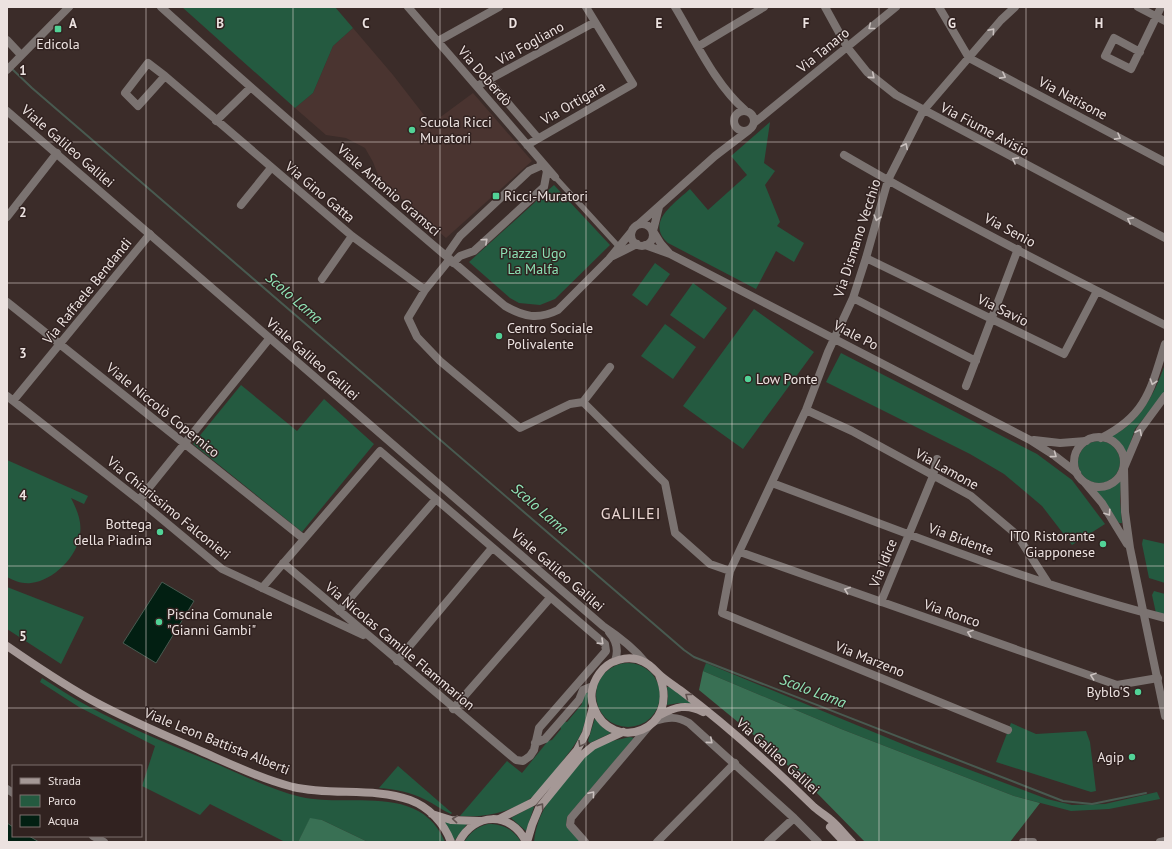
<svg xmlns="http://www.w3.org/2000/svg" width="1172" height="849" font-family="'PT Sans',sans-serif">
<style>
.built{fill:#4a3430}
.green{fill:#245a40}
.forest{fill:#397054}
.water{fill:#021f12;stroke:#485a50}
.lines{fill:none;stroke-linecap:round;stroke-linejoin:round}
.stream{stroke:#485a50;stroke-width:2}
.pedestrian{stroke:#7b7371;stroke-width:5.5}
.minor{stroke:#7b7371;stroke-width:8}
.tertiary{stroke:#7b7371;stroke-width:8}
.secondary{stroke:#a59896;stroke-width:8}
.oneway{stroke:#cac1bf}
.oneway2{stroke:#5f514f}
.grid{fill:none;stroke:#ece2e0;stroke-width:1;stroke-opacity:0.55}
.poi-dot{fill:#52d397;stroke:#312220;stroke-width:1.5}
.labels{text-anchor:middle;stroke-width:3;stroke-linejoin:round;paint-order:stroke}
.street-label{font-size:14px;fill:#ece2e0;stroke:#312220}
.poi-label{font-size:14px;fill:#ece2e0;stroke:#312220;text-anchor:start}
.park-label{font-size:14px;fill:#8ce1b4;stroke:#312220}
.water-label{font-size:15px;font-style:italic;fill:#91e6b8;stroke:#312220}
.quarter-label{font-size:16px;letter-spacing:1px;fill:#ebd7d3;stroke:#312220}
.grid-label{font-size:13px;text-anchor:middle;font-weight:bold;fill:#ece2e0;stroke:#312220;stroke-width:3;stroke-linejoin:round;paint-order:stroke}
</style>
<rect width="100%" height="100%" fill="#3b2c29"/>
<path class="built" d="M353,28l40,47 38,49 42,-31 59,68 -86,77 -66,-58 -7,-18 -8,-14 -19,-10 -20,-3 -31,-27 18,-15 20,-47z"/>
<path class="green" d="M182,7h153l18,21 -20,18 -20,47 -18,15z
M770,122l-6,41 11,8 -10,14 15,37 -3,4 27,17 -10,19 -18,-11 -20,38 -88,-46c-23,-21 6,-39 22,-54l18,21 39,-35 -16,-19z
M554,185l56,60 -55,54 -15,6 -21,-2 -9,-5 -41,-36z
M655,263l15,11 -23,32 -15,-11z
M693,283l34,25 -23,31 -34,-24z
M754,309l60,43 -71,97 -60,-43z
M665,324l31,23 -23,32 -32,-23z
M841,353l196,101 35,26 33,44 -33,21 -30,-39 -38,-32 -34,-20 -144,-72z
M1164,367l1,25 -30,37 -9,27 -8,-13 -9,-6c29,-11 45,-42 55,-70z
M241,385l56,46 27,-32 50,45 -72,88 -109,-88z
M1078 462a21 21 0 1 1 42 0a21 21 0 1 1-42 0Z
M7,460l81,36 -4,8 -13,-6c6,12 11,23 9,36 -2,22 -27,47 -49,49 -9,1 -16,-2 -24,-6z
M1121,478l-1,23 2,22h-3l-23,-33c10,1 19,-3 25,-12z
M1143,539l22,5v39l-16,-5 -7,-34z
M7,587l77,30 -23,47 -54,-35z
M1154,591l11,3v22l-9,-3 -4,-18z
M596 695a32 32 0 1 1 64 0a32 32 0 1 1-64 0Z
M706,663l211,87 130,49 25,6 33,-1 52,-12 3,7 -51,10 -38,2 -57,-15 -173,-67 -138,-58z
M42,678c15,9 29,19 44,27 43,24 88,41 133,60 25,11 56,26 82,32 48,11 119,-15 144,45h-77l-46,-22 -12,-1 -12,23h-13l-75,-38 -10,11 -58,-29 13,-40 -76,-39 -39,-25z
M667,687h3l22,16 -1,1 -12,-1 -12,2 1,-8z
M586,692l2,1c-1,38 -7,44 -30,74 -7,9 -14,21 -23,28 -20,16 -49,23 -75,21l47,-55 15,12 26,-32 4,-1 9,-11 -1,-3 3,-5 4,1 15,-18 -1,-5z
M595,718l6,8 10,7 -21,10 -2,-2z
M1011,723l25,11 50,-3 4,11 6,49 -5,1 -95,-30z
M630,737l4,1 -67,79 -1,9 15,16h-47c4,-34 21,-49 42,-74 5,-5 10,-14 16,-18 11,-8 25,-10 38,-13z
M398,766l54,47 -1,1c-9,-4 -17,-10 -25,-14 -15,-8 -31,-11 -47,-12z
M533,806l1,1 -8,24 -15,-13z
M443,820l24,4 -13,17z
M488,824c15,0 25,5 33,18h-57c7,-10 12,-15 24,-18z"/>
<path class="forest" d="M703,671l138,58 173,67 26,7 -30,39h-145l-51,-52 -47,-44 -68,-56z
M310,818l12,2 46,22h-70z"/>
<path class="water" d="M162,582l32,19 -38,62 -33,-20z
M7,823l6,4v9h16l10,6h-32z"/>
<g class="lines">
<path class="stream" d="M11,68l21,20 652,562 10,7 369,144 29,3 54,-11"/>
<path class="pedestrian" d="M555,177l64,70"/>
<path class="minor" d="M161,7c113,102 228,201 344,299 19,11 33,14 53,4l51,-51 23,-28
M408,7l147,170
M675,7c20,33 41,79 70,103
M825,7l22,40 20,25 29,23 269,143
M939,7l30,51 196,104
M1138,7l27,14
M438,41l61,-34
M699,46l65,-39
M1140,52l-26,-14 -9,18 26,13 30,-62
M165,76l-27,30 -13,-13 23,-30 17,13 187,160 73,54
M489,81l49,57
M477,86l118,-64
M734 121a10 10 0 1 1 20 0a10 10 0 1 1-20 0Z
M216,121l34,-33
M754,123l142,-116
M527,145l106,-61 -47,-77
M844,155c105,61 213,116 321,170
M241,205l30,-37
M659,207l-6,24 8,13 8,9
M7,217l50,-64
M639,224l76,-68 34,-26
M631 235a11 11 0 1 1 22 0a11 11 0 1 1-22 0Z
M645,245l25,9 360,186 25,16 22,17
M446,256l14,-20 69,-65 11,-5 1,-4
M613,256l24,-12
M866,258l198,96 33,-63
M450,259l-25,31 -17,28 9,19 23,24 80,67 50,-24 13,-2 27,-35
M453,263l7,-7 14,-5 70,-64 3,-16 -3,-5
M322,279l30,-43
M853,298l123,63
M7,302l297,237
M966,386l52,-137
M7,396l132,104 83,69 141,66
M13,401l137,-167
M583,402l82,81 10,50 35,31 20,7
M806,410l46,21 119,65 46,39 31,48
M1034,440l26,3 26,-2
M772,483c129,48 259,101 393,135
M139,500l130,-161
M740,552l377,133 41,-7
M262,588l118,-137 225,193 1,7 -67,77 -5,22 -4,6 -7,5 -7,-1 -233,-197
M881,602l52,-126 4,-17
M339,611l97,-112
M397,661l95,-113
M453,709l97,-111
M655,721c13,-4 22,-5 34,2l105,95 24,24
M1008,730l-286,-117 8,-42 76,-161 22,-58 25,-54 13,-40 22,-78 35,-69 78,-91 14,-13
M535,743l10,-4 34,-39 4,-10 10,-4
M7,789l6,4
M93,836l11,6
M585,842l-15,-17 1,-7 78,-92
M657,842l78,-79
M768,842l26,-24
M1023,842h10
M1160,842l5,-1"/>
<path class="tertiary" d="M7,40l14,15
M7,70l62,-63
M7,111l596,515c15,10 30,21 42,36
M1165,396l-25,34 -16,38 1,44 5,36 35,168
M1074 462a25 25 0 1 1 50 0a25 25 0 1 1-50 0Z
M1101,438c45,-22 50,-49 64,-94
M1085,483l17,20 25,41
M609,632c7,8 10,18 6,29"/>
<path class="secondary" d="M7,646c26,18 53,36 81,52 37,21 77,37 115,54 30,13 59,27 90,35 39,9 80,0 117,13 19,7 34,23 41,42
M659,675c23,56 -47,79 -65,33 -5,-11 -2,-24 5,-34 9,-14 30,-20 45,-12 7,3 11,9 17,14 6,5 12,9 19,14 48,36 92,76 134,117 6,5 12,9 17,13 8,7 14,15 21,22
M660,715c15,-8 27,-12 43,-3
M432,814l19,6 28,1
M499,819l34,-17 44,-52 9,-17 7,-26
M830,827l14,15
M459,842c15,-30 52,-31 67,0
M527,842l5,-17 7,-17 43,-53 11,-9 30,-14"/>
</g>
<defs><path id="oneway-chevron" d="M-2-3.5L2.5 0L-2 3.5" fill="none" stroke-width="1.6" stroke-linecap="round" stroke-linejoin="round"/></defs>
<g class="oneway">
<use href="#oneway-chevron" transform="translate(871 27) rotate(141)"/>
<use href="#oneway-chevron" transform="translate(992 31) rotate(-49)"/>
<use href="#oneway-chevron" transform="translate(872 76) rotate(40)"/>
<use href="#oneway-chevron" transform="translate(1003 76) rotate(28)"/>
<use href="#oneway-chevron" transform="translate(1118 137) rotate(29)"/>
<use href="#oneway-chevron" transform="translate(905 146) rotate(-63)"/>
<use href="#oneway-chevron" transform="translate(1015 160) rotate(-152)"/>
<use href="#oneway-chevron" transform="translate(877 218) rotate(106)"/>
<use href="#oneway-chevron" transform="translate(1130 220) rotate(-152)"/>
<use href="#oneway-chevron" transform="translate(485 241) rotate(-42)"/>
<use href="#oneway-chevron" transform="translate(1153 382) rotate(109)"/>
<use href="#oneway-chevron" transform="translate(1139 432) rotate(-63)"/>
<use href="#oneway-chevron" transform="translate(1054 455) rotate(36)"/>
<use href="#oneway-chevron" transform="translate(1108 513) rotate(56)"/>
<use href="#oneway-chevron" transform="translate(847 590) rotate(-160)"/>
<use href="#oneway-chevron" transform="translate(970 633) rotate(-161)"/>
<use href="#oneway-chevron" transform="translate(601 642) rotate(44)"/>
<use href="#oneway-chevron" transform="translate(1093 676) rotate(-161)"/>
<use href="#oneway-chevron" transform="translate(710 741) rotate(41)"/>
<use href="#oneway-chevron" transform="translate(592 794) rotate(-50)"/>
</g>
<g class="oneway2">
<use href="#oneway-chevron" transform="translate(688 696) rotate(-143)"/>
<use href="#oneway-chevron" transform="translate(581 744) rotate(120)"/>
<use href="#oneway-chevron" transform="translate(541 806) rotate(-55)"/>
<use href="#oneway-chevron" transform="translate(455 819) rotate(-174)"/>
</g>
<path class="grid" d="M146,7v835M293,7v835M440,7v835M586,7v835M732,7v835M879,7v835M1026,7v835M7,142h1158M7,283h1158M7,424h1158M7,566h1158M7,708h1158"/>
<g class="poi-dot">
<rect x="54" y="25" width="8" height="8" rx="2"/>
<circle cx="412" cy="130" r="4"/>
<rect x="492" y="192" width="8" height="8" rx="2"/>
<circle cx="499" cy="336" r="4"/>
<circle cx="748" cy="379" r="4"/>
<circle cx="160" cy="532" r="4"/>
<circle cx="1103" cy="544" r="4"/>
<circle cx="159" cy="622" r="4"/>
<circle cx="1138" cy="692" r="4"/>
<circle cx="1132" cy="757" r="4"/>
</g>
<g class="labels">
<g class="street-label">
<text transform="translate(530 43) rotate(-29)" y="5">Via Fogliano</text>
<text transform="translate(823 50) rotate(-39)" y="5">Via Tanaro</text>
<text transform="translate(485 76) rotate(49)" y="5">Via Doberdò</text>
<text transform="translate(1073 98) rotate(28)" y="5">Via Natisone</text>
<text transform="translate(573 103) rotate(-30)" y="5">Via Ortigara</text>
<text transform="translate(985 129) rotate(28)" y="5">Via Fiume Avisio</text>
<text transform="translate(68 146) rotate(41)" y="5">Viale Galileo Galilei</text>
<text transform="translate(389 190) rotate(41)" y="5">Viale Antonio Gramsci</text>
<text transform="translate(320 192) rotate(40)" y="5">Via Gino Gatta</text>
<text transform="translate(1010 230) rotate(28)" y="5">Via Senio</text>
<text transform="translate(857 238) rotate(-72)" y="5">Via Dismano Vecchio</text>
<text transform="translate(87 291) rotate(-51)" y="5">Via Raffaele Bendandi</text>
<text transform="translate(1003 310) rotate(26)" y="5">Via Savio</text>
<text transform="translate(856 335) rotate(27)" y="5">Viale Po</text>
<text transform="translate(313 359) rotate(41)" y="5">Viale Galileo Galilei</text>
<text transform="translate(163 410) rotate(39)" y="5">Viale Niccolò Copernico</text>
<text transform="translate(947 469) rotate(29)" y="5">Via Lamone</text>
<text transform="translate(169 508) rotate(39)" y="5">Via Chiarissimo Falconieri</text>
<text transform="translate(961 539) rotate(20)" y="5">Via Bidente</text>
<text transform="translate(883 563) rotate(-68)" y="5">Via Idice</text>
<text transform="translate(558 570) rotate(41)" y="5">Viale Galileo Galilei</text>
<text transform="translate(952 613) rotate(19)" y="5">Via Ronco</text>
<text transform="translate(400 646) rotate(40)" y="5">Via Nicolas Camille Flammarion</text>
<text transform="translate(870 659) rotate(22)" y="5">Via Marzeno</text>
<text transform="translate(217 741) rotate(22)" y="5">Viale Leon Battista Alberti</text>
<text transform="translate(778 756) rotate(42)" y="5">Via Galileo Galilei</text>
</g>
<g class="poi-label">
<text x="58" y="49" text-anchor="middle">Edicola</text>
<text x="420" y="127">Scuola Ricci<tspan x="420" dy="16">Muratori</tspan></text>
<text x="504" y="201">Ricci-Muratori</text>
<text x="507" y="333">Centro Sociale<tspan x="507" dy="16">Polivalente</tspan></text>
<text x="756" y="384">Low Ponte</text>
<text x="152" y="529" text-anchor="end">Bottega<tspan x="152" dy="16">della Piadina</tspan></text>
<text x="1095" y="541" text-anchor="end">ITO Ristorante<tspan x="1095" dy="16">Giapponese</tspan></text>
<text x="167" y="619">Piscina Comunale<tspan x="167" dy="16">"Gianni Gambi"</tspan></text>
<text x="1130" y="697" text-anchor="end">Byblo'S</text>
<text x="1124" y="762" text-anchor="end">Agip</text>
</g>
<g class="park-label">
<text x="533" y="258">Piazza Ugo<tspan x="533" dy="16">La Malfa</tspan></text>
</g>
<g class="water-label">
<text transform="translate(294 298) rotate(41)" y="5">Scolo Lama</text>
<text transform="translate(540 509) rotate(41)" y="5">Scolo Lama</text>
<text transform="translate(813 691) rotate(21)" y="5">Scolo Lama</text>
</g>
<g class="quarter-label">
<text x="631" y="519">GALILEI</text>
</g>
</g>
<g class="grid-label">
<text x="73" y="28">A</text>
<text x="220" y="28">B</text>
<text x="366" y="28">C</text>
<text x="513" y="28">D</text>
<text x="659" y="28">E</text>
<text x="806" y="28">F</text>
<text x="952" y="28">G</text>
<text x="1099" y="28">H</text>
<text x="23" y="75">1</text>
<text x="23" y="217">2</text>
<text x="23" y="358">3</text>
<text x="23" y="500">4</text>
<text x="23" y="641">5</text>
</g>
<rect width="1172" height="849" fill="none" stroke="#ece2e0" stroke-width="16"/>
<rect x="12" y="765" width="130" height="72" fill="#312220" stroke="#7c6f6d"/>
<rect x="20" y="778" width="20" height="6" fill="#a59896" stroke="#7c6f6d"/>
<text x="48" y="785" font-size="12" fill="#ece2e0">Strada</text>
<rect x="20" y="795" width="20" height="12" fill="#245a40" stroke="#7c6f6d"/>
<text x="48" y="805" font-size="12" fill="#ece2e0">Parco</text>
<rect x="20" y="815" width="20" height="12" fill="#021f12" stroke="#7c6f6d"/>
<text x="48" y="825" font-size="12" fill="#ece2e0">Acqua</text>
</svg>
